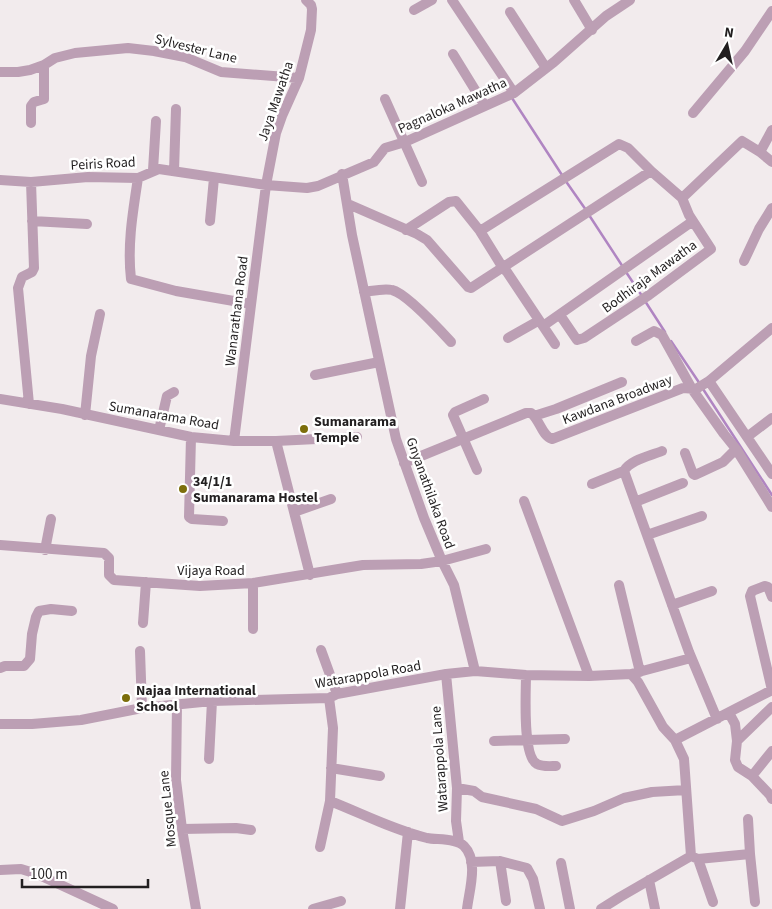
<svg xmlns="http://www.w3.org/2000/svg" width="772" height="909" font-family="'Source Sans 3',sans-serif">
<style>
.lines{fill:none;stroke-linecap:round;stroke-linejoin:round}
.stream{stroke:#b085c2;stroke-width:2.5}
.minor{stroke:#bc9fb4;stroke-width:10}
.poi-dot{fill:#7c6e0b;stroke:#fff;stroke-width:2}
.labels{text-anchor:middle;stroke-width:5;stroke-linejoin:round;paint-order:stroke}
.street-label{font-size:14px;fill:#221f20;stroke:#fff}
.poi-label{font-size:14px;font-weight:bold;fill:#221f20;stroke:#fff;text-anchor:start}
</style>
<rect width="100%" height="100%" fill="#f2ebed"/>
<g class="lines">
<path class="stream" d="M512,98l50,77
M565,180l21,30
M589,215l34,52
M626,272l16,24
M645,301l20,31
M671,341l29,43
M703,389l69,106"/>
<path class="minor" d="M452,0l62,93
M574,0l18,30
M414,10l18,-10
M510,12l36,56
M453,54l32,52
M0,72h18l12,-2 14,-5 11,-7 20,-5 53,-5 26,3 31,6 36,15 78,6
M385,99l37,83
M693,113l52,-62 27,-40
M31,123v-17l3,-4 10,-3v-34
M760,152l12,-22
M153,170l3,-49
M174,171l2,-62
M342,174l10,61 44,204 28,79 18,43 12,24 21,86
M138,178c-5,33 -11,67 -7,101l45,12 75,13
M0,180l31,2 57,-5 50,1 21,-9 107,16 41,3 11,-2 56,-24 11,-14 20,-6 109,-49 40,-31 52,-46 24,-16
M682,198l60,-57 18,11 12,10
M348,204l69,30 10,6 41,47 3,1 180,-117
M32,221l55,3
M210,221l4,-43
M406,230l43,-28 7,-1 24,30 23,37 4,4 48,72
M480,231l139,-87 9,4 23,23 31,27
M744,261l15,-32 13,-21
M364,292c8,-1 20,-4 28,-2 14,3 48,40 59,52
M560,315l17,25 7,-2 65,-43 62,-46 -22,-34 -7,-17
M543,326l150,-105
M508,338l30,-17
M636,341l18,-10 8,4 30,54 32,45 12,15 36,58
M315,375l64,-13
M709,381l63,93
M0,399l62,10 129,28 43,4h42l34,134
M29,404l-11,-116 4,-11 10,-5 2,-4 -3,-86
M85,415l6,-59 9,-42
M534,416l22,-7 66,-27
M159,430l8,-34 7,-4
M191,437l-2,80 3,2 31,2
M747,437l25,-19
M234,441l32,-256 10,-52 6,-17 17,-38 12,-48 1,-21 -1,-4 -5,-5
M276,441l81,-4
M662,451c-12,5 -32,9 -38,20l65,181 28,67
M685,453l8,21 2,1 28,-13 13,-13
M404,463l122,-50h5c9,7 11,23 21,26l131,-51 13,1 13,-8 63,-53
M477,470l-24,-55 2,-3 29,-13
M592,484l32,-13
M524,501l65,175
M635,502l48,-19
M294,512l37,-13
M647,535l55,-19
M0,545l104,8 5,5v17l5,5 86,6 53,-3 110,-18 58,-1 21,-3 44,-12
M45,550l6,-31
M619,585l21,87
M672,605l40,-14
M143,623l3,-41
M253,629v-46
M321,650l16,44
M140,651l2,57
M0,668l5,-2h19l6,-7 2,-25 4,-17 3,-6 12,-2 21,2
M446,674l11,114 -1,33 3,21
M631,674l7,8 25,45 12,13 9,19 7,97
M526,675c0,17 -4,81 11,89 5,3 14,2 19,2
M772,690l-22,-94 2,-5 13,-5 3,1 4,10
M329,698l4,30 -3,73c31,12 63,29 97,37 10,2 29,0 37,8 15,15 5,45 3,63
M177,704l-1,76 6,49 14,80
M729,713l6,11 2,17 -2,19 3,7 14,9 18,19 2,4
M0,724h32l49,-4 61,-12 70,-7 117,-3 8,-4 109,-20 29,-3 51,4 63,1 42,-2 60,-16
M675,740l97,-50
M494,741l71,-2
M737,741l35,-34
M209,759l3,-58
M331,768l49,8
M752,776l20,-25
M457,788l17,3 8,6 54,12 26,12 32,-10 30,-13 28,-6 34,-2
M748,819l2,35 5,48
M182,829l54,-1 15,2
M320,847l10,-46
M691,856l7,3 52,-5
M698,859l15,43
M500,861l6,40
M471,862l29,-1 27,7 6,11 7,30
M561,863l9,46
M0,870l21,-1 16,5 76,35
M649,880l6,29
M313,909l28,-8
M400,909l8,-77
M601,909l19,-12 71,-41"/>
</g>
<g class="poi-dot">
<circle cx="304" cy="429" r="5"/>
<circle cx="183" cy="489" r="5"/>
<circle cx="126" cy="698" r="5"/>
</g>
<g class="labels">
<g class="street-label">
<text transform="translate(196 48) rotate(14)" y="5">Sylvester Lane</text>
<text transform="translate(275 101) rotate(-71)" y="5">Jaya Mawatha</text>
<text transform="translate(452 105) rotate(-24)" y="5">Pagnaloka Mawatha</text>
<text transform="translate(103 163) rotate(-3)" y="5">Peiris Road</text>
<text transform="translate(649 276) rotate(-36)" y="5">Bodhiraja Mawatha</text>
<text transform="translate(236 311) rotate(-83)" y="5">Wanarathana Road</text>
<text transform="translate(617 399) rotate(-21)" y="5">Kawdana Broadway</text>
<text transform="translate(164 415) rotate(10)" y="5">Sumanarama Road</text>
<text transform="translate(431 493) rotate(70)" y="5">Gnyanathilaka Road</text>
<text x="211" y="575">Vijaya Road</text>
<text transform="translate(368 674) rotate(-10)" y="5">Watarappola Road</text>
<text transform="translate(439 759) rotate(-94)" y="5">Watarappola Lane</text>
<text transform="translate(167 809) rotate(-96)" y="5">Mosque Lane</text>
</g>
<g class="poi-label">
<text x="314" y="426">Sumanarama<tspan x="314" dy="16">Temple</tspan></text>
<text x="193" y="486">34/1/1<tspan x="193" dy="16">Sumanarama Hostel</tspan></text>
<text x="136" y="695">Najaa International<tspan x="136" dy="16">School</tspan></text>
</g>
</g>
<g transform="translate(727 45) rotate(9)" stroke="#ffffff" stroke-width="4" paint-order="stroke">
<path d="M0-4L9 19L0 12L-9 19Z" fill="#221f20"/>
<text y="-8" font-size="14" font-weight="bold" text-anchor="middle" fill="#221f20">N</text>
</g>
<path d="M22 879v8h126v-8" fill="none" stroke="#221f20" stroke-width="2.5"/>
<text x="30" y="879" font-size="15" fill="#221f20" stroke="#ffffff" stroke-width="4" paint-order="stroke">100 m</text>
</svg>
